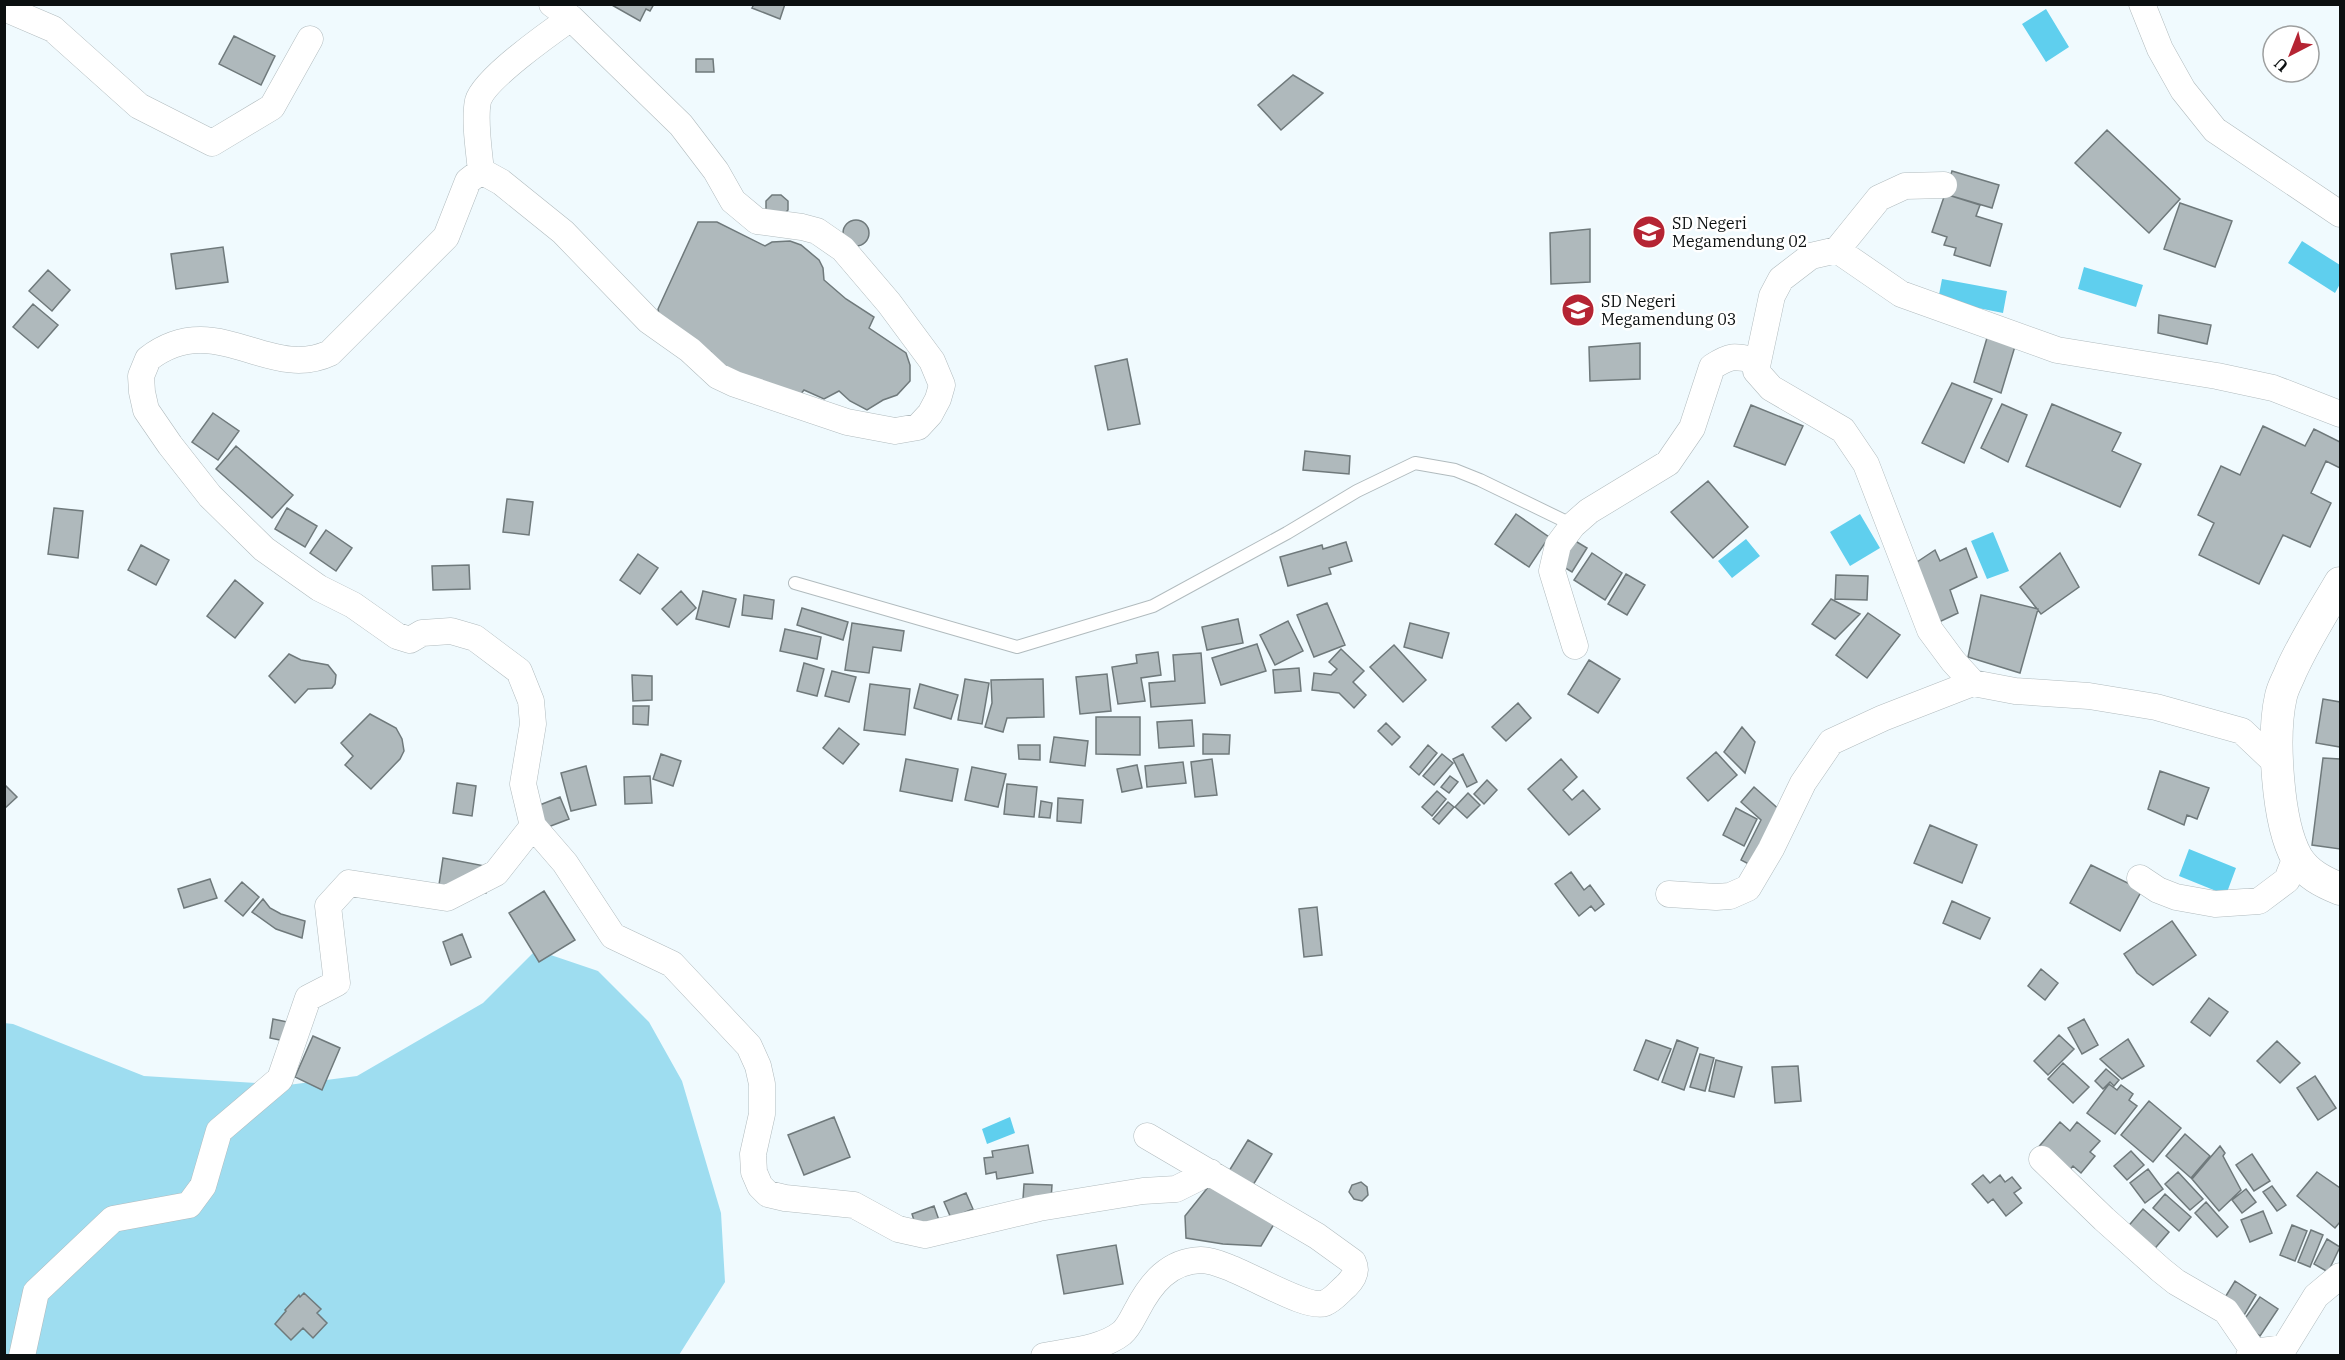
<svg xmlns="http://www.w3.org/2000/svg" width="2345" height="1360" font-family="'IBM Plex Serif',serif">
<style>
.green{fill:#9eddf0}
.water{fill:#5fcfee}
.building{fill:#afb9bc;stroke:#6f797b;stroke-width:1.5}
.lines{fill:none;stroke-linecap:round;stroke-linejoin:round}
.service-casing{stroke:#b1bbbe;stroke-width:14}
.minor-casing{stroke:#b1bbbe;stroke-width:27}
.tertiary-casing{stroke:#b1bbbe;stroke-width:33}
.service{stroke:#fff;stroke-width:12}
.minor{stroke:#fff;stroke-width:26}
.tertiary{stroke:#fff;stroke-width:32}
.labels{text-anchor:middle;stroke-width:5;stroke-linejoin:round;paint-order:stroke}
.poi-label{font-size:16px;fill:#0b0f10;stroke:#fff;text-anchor:start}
</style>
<rect width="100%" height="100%" fill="#f0fafe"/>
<path class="green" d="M536,950l62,21 51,51 33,59 39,132 4,69 -46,73h-674l-1,-332 9,1 131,52 144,9 69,-9 126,-73z"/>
<path class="water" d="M2046,9l23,38 -23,15 -24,-38z
M2302,241l38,24v19l-5,9 -47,-30z
M2084,267l59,18 -7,22 -58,-18z
M1942,279l65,12 -4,22 -65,-13z
M1860,514l20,34 -30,18 -20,-34z
M1993,532l16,39 -22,8 -16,-38z
M1746,539l14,17 -28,22 -14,-17z
M2189,849l47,19 -10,27 -47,-19z
M1010,1117l5,16 -28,11 -5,-15z"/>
<path class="building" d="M610,4h44l-4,7 -4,-2 -6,12z
M754,4h31l-5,15 -28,-11z
M234,36l41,20 -14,29 -42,-21z
M696,59h17l1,13h-18z
M1293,75l30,18 -42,37 -23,-25z
M2107,130l73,69 -31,34 -74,-70z
M1952,171l47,14 -7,23 -47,-14z
M1945,194l35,11 -4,11 26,8 -12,42 -36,-11 2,-7 -12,-3 3,-8 -15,-5z
M772,195h9l7,6v9l-7,7 -15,-7v-9z
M2180,203l52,18 -17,46 -51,-18z
M843 233a13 13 0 1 1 26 0a13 13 0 1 1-26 0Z
M698,222h19l48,24 7,-4 18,-1 11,4 18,15 4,8 1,12 22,19 28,18 -5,11 37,25 4,12v16l-13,14 -14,5 -16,10 -17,-9 -11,-10 -15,8 -20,-9 -8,10 -77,-31 -8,-17 -50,-27 -3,-16z
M1590,229v53l-39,2 -1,-51z
M223,247l5,35 -52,7 -5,-35z
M48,270l22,20 -18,21 -23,-20z
M33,304l25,21 -20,23 -25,-21z
M2159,315l52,10 -4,19 -49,-11z
M1989,331l27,12 -15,50 -27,-11z
M1640,343v36l-50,2 -1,-34z
M1127,359l13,65 -32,6 -13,-64z
M1952,383l40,16 -28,64 -42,-20z
M2002,404l25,11 -19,47 -27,-14z
M2052,404l69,29 -9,18 29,13 -21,43 -94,-41z
M1751,405l52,21 -18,39 -51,-19z
M213,413l26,18 -21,29 -26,-18z
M2263,426l42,20 9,-17 26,13v26l-14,-7 -15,32 20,10 -21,44 -27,-12 -24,49 -60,-29 15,-32 -16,-8 23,-49 19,9z
M236,446l57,49 -21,23 -56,-49z
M1305,451l45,5 -1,18 -46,-4z
M1708,481l40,46 -35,31 -42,-46z
M507,499l26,3 -4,33 -26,-3z
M54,508l29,3 -5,47 -30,-4z
M287,508l30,18 -12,21 -30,-18z
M1516,514l33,23 -20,30 -34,-23z
M326,530l26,18 -16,23 -26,-18z
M1572,539l15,9 -15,24 -15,-9z
M1346,542l6,19 -23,7 2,6 -43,12 -8,-29 42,-12 1,4z
M141,545l28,15 -13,25 -28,-15z
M1966,548l11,29 -27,13 8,23 -21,10 -23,-59 21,-14 5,11z
M1592,553l30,20 -17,27 -31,-20z
M2060,553l19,34 -38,27 -21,-27z
M638,554l20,14 -18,26 -20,-14z
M469,565l1,24 -37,1 -1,-24z
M1626,574l19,11 -18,30 -19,-11z
M1836,575l32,1 -1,24 -32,-1z
M235,580l28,23 -28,35 -28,-22z
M681,591l15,17 -19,17 -15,-16z
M703,591l33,8 -7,28 -33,-8z
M744,595l30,5 -2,19 -30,-4z
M1981,595l57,14 -18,64 -52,-16z
M1831,599l29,15 -25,25 -23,-15z
M1327,603l18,42 -31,12 -17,-42z
M802,608l46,14 -5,18 -46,-15z
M1868,613l32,22 -33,43 -31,-23z
M1238,619l5,24 -36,7 -5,-23z
M1288,621l15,30 -28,14 -15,-30z
M852,623l52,8 -3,20 -28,-4 -4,26 -24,-3z
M1410,623l39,10 -7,25 -38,-11z
M785,629l36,8 -4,22 -37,-8z
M1257,644l9,27 -45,14 -9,-27z
M1394,645l32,35 -23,22 -33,-35z
M1341,649l23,22 -11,11 13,13 -12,13 -15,-15 -27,-3 2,-17 17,2 6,-6 -8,-7z
M1158,652l3,23 -20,3 4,23 -27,3 -6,-37 25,-4 -1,-8z
M1201,653l4,50 -54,4 -2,-24 26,-2 -2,-26z
M289,654l12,6 27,5 8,10 -1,9 -3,4 -24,1 -13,14 -26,-27z
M1589,660l31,19 -22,34 -30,-19z
M804,663l20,6 -7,27 -20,-5z
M1299,668l2,23 -26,2 -2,-23z
M832,671l24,6 -7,25 -24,-6z
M1107,674l4,37 -31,3 -4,-37z
M632,675l20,1v24l-19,1z
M965,679l24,4 -7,41 -24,-4z
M1043,679l1,38 -37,1 -4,14 -18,-5 7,-24 -1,-23z
M870,684l40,5 -5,46 -41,-5z
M920,684l38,11 -7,24 -37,-11z
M2323,699l17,3v45l-24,-4z
M1518,703l13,15 -25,23 -14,-14z
M633,706h16l-1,19 -15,-1z
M370,714l26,14 6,11 2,12 -4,8 -29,30 -26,-24 8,-9 -12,-13z
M1096,717h44v38l-44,-1z
M1192,720l2,26 -35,2 -2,-26z
M1386,723l14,14 -8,8 -14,-14z
M1742,727l13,15 -10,31 -21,-21z
M839,728l20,16 -16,20 -20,-16z
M1203,734l27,1 -1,19h-26z
M1054,737l34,4 -3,25 -35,-4z
M1018,745h22v15l-21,-1z
M1428,745l9,8 -18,22 -9,-8z
M1716,752l21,23 -29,26 -21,-23z
M661,754l20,7 -8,25 -20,-7z
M1442,754l11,9 -19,22 -11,-9z
M1463,754l14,28 -10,5 -14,-28z
M2323,758l17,1v90l-28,-4z
M906,759l52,10 -6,32 -52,-10z
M1212,759l5,36 -22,2 -4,-35z
M1561,759l16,18 -14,13 9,10 11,-10 17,19 -31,26 -41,-46z
M1183,762l3,21 -39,4 -2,-21z
M1137,765l5,23 -20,4 -5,-23z
M586,766l10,39 -25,6 -10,-38z
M972,767l34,7 -8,33 -33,-7z
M2160,771l49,17 -12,31 -10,-4 -3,10 -36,-16z
M650,776l2,27 -27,1 -1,-27z
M1450,776l8,6 -9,11 -8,-6z
M1487,780l10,10 -13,14 -10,-10z
M457,783l19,3 -4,30 -19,-3z
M4,784l13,13 -13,12z
M1007,784l30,3 -3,30 -30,-3z
M1754,787l29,26 -27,55 -15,-8 20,-40 -20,-18z
M1437,791l9,8 -14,17 -10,-9z
M1468,793l12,12 -13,13 -12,-11z
M560,797l9,22 -34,13 -8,-22z
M1058,798l25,2 -2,23 -24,-2z
M1041,801l11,2 -2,15 -11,-1z
M1448,802l6,5 -15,17 -6,-5z
M1736,808l21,11 -13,27 -21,-11z
M1930,825l47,20 -15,38 -48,-20z
M443,858l47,9 -4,26 -47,-8z
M2091,865l51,25 -22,41 -50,-28z
M1571,872l13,18 6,-5 14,19 -9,7 -4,-5 -12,10 -24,-32z
M210,879l7,19 -33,10 -6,-19z
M242,882l17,15 -16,19 -18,-15z
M544,891l31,49 -36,22 -30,-49z
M263,899l7,9 11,6 24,7 -3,17 -26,-9 -24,-17z
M1952,901l38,17 -10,21 -37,-16z
M1317,907l5,48 -18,2 -5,-48z
M2172,921l24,34 -43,30 -16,-12 -13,-19z
M462,934l9,23 -20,8 -8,-23z
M2041,969l17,14 -13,17 -17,-14z
M2209,998l19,14 -18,24 -19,-14z
M273,1019l29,6 -3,19 -29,-6z
M2084,1019l14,26 -16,9 -14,-26z
M2059,1035l15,14 -26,26 -14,-14z
M313,1036l27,12 -18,42 -27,-13z
M2128,1039l16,27 -22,13 -22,-20z
M1646,1040l25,9 -13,31 -24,-10z
M1677,1040l21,8 -14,42 -22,-8z
M2277,1041l23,22 -20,20 -23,-22z
M1700,1054l14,4 -9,33 -15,-4z
M1716,1060l26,7 -8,30 -25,-6z
M2063,1063l26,24 -16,16 -25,-24z
M1798,1066l3,35 -26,2 -3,-36z
M2106,1069l13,11 -5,6 -4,-4 -7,7 -8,-8z
M2315,1076l21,32 -18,12 -21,-32z
M2109,1084l8,6 4,-5 12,9 -4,6 8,6 -22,28 -28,-21z
M2149,1101l32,27 -28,34 -32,-27z
M834,1117l16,40 -46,18 -16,-40z
M2060,1122l10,9 7,-9 23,19 -10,11 5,4 -14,17 -8,-7 -8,9 -29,-25z
M2185,1134l25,22 -19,22 -25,-22z
M1248,1140l24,14 -19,31 -24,-14z
M1028,1145l5,28 -36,6 -1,-7 -10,2 -2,-16 9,-1 -1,-6z
M2220,1146l5,7 -2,3 18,34 -22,21 -27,-32z
M2131,1151l13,14 -17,15 -13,-14z
M2252,1154l18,27 -16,10 -18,-26z
M2148,1169l15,20 -18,14 -15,-20z
M2178,1172l25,27 -13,11 -25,-26z
M2317,1172l23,16v34l-5,6 -38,-32z
M1983,1175l7,8 10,-8 5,7 7,-5 9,11 -7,5 8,10 -16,13 -13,-17 -5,4 -16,-19z
M1361,1182l6,5 1,8 -6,6 -8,-2 -5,-7 3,-7z
M1024,1184l28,1 -1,15 -28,-1z
M1209,1186l65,38 -13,22 -38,-2 -37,-6 -1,-22z
M2272,1186l14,19 -9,6 -14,-19z
M2246,1189l10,13 -14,11 -10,-13z
M966,1193l7,16 -22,9 -7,-16z
M2165,1194l26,23 -12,14 -26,-23z
M2206,1202l22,25 -11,10 -22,-24z
M934,1206l6,17 -23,7 -5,-16z
M2143,1209l26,23 -18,21 -26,-23z
M2263,1211l9,22 -22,9 -9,-22z
M2292,1225l15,6 -12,30 -15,-6z
M2311,1230l12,5 -13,32 -12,-5z
M2327,1239l13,8 -12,25 -14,-8z
M1116,1245l7,39 -59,10 -7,-39z
M2235,1281l21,14 -13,22 -22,-13z
M304,1293l17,16 -4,4 10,10 -14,15 -10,-10 -12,12 -16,-16 11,-13 -1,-1 14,-15 1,2z
M2260,1297l18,12 -18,27 -19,-12z"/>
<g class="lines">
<g class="service-casing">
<path id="service" d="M795,583l222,64 136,-41 134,-73 70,-42 58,-28 40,7 25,10 93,45"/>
</g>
<g class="minor-casing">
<path id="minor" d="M552,4l19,14 110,107 35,46 17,30 24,20 45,6 15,4 26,18 46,54 43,58 10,24 -4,14 -8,15 -12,13 -23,4 -48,-9 -112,-38 -17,-8 -28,-26 -41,-29 -86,-89 -62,-50 -20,-11 -13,10 -22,56 -116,116c-61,29 -115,-46 -182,6l-7,17 1,16 4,18 24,35 40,51 54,53 55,39 34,17 44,31 13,4 12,-7 29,-2 24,7 44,33 12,30 2,23 -10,60 10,42 32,37 48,73 59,28 77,82 9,20 4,18v30l-9,40 1,18 6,14 8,8 17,4 69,7 44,24 27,6 114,-27 104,-17 33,-2 34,-17
M2142,4l18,45 23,41 32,40 125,84
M4,8l49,21 86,77 73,37 60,-36 38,-68
M481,171c-2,-20 -7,-51 -3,-70 6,-22 73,-69 93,-83
M1944,185l-39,1 -26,12 -42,52 -26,6 -30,23 -9,17 -16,75 15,17 72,42 23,34 64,166 23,31 20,22 42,8 74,5 67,11 86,24 36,34
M1837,250l64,44 156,56 160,26 56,12 67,26
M1575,646l-23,-75 6,-26 15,-20 16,-14 79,-48 24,-35 20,-61c20,-13 23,-11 46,-6
M2140,878l18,12 18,7 39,7 44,-3 28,-21 9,-23
M1669,894l47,3 14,-1 18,-8 23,-39 32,-66 28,-41 52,-24 90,-35
M2042,1159l62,60 57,51 15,12 50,29 28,41
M22,1356l14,-64 77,-73 76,-14 14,-19 16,-55 61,-52 28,-81 29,-15 -9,-77 21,-23 98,15 49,-25 37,-47
M1044,1356c25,-5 58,-7 78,-23 7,-6 11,-16 15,-23 14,-27 32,-49 64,-50 30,0 102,51 124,43 8,-3 14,-11 21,-17 7,-7 12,-14 7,-24l-36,-26 -170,-100
M2249,1356l5,-4 30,-4 32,-52 24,-20"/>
</g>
<g class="tertiary-casing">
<path id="tertiary" d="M2340,583c-17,29 -35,57 -49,88 -3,8 -8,16 -10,25 -9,39 -4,127 16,162 10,16 26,24 43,31"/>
</g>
<use href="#service" class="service"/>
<use href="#minor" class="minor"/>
<use href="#tertiary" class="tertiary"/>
</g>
<defs>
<g id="school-disc" transform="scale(1.725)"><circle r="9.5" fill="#b52433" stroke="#fff"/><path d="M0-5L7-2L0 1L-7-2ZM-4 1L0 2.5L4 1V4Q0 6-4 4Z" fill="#fff"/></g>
</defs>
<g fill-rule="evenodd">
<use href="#school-disc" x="1649" y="232"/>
<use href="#school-disc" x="1578" y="310"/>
</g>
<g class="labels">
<g class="poi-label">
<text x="1672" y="229">SD Negeri<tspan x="1672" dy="18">Megamendung 02</tspan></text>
<text x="1601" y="307">SD Negeri<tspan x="1601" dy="18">Megamendung 03</tspan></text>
</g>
</g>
<rect width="2345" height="1360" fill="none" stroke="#0b0f10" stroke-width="12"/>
<g transform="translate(2291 54) rotate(222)"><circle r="28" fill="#ffffff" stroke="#9d9f9f" stroke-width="1.5"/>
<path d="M0-4.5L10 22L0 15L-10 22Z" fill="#b52433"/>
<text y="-9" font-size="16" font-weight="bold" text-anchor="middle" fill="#0b0f10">U</text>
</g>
</svg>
